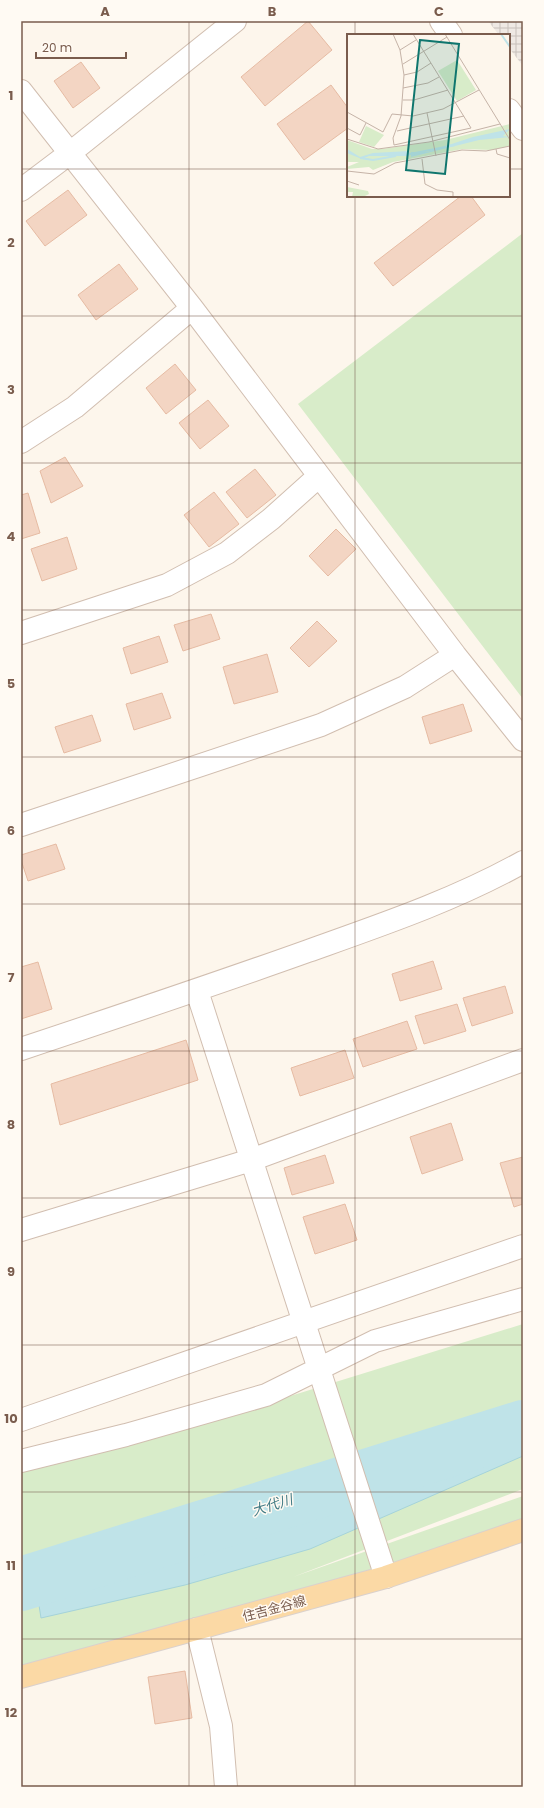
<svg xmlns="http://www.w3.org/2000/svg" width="544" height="1808" font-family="Poppins,'Noto Sans JP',sans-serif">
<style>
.industrial{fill:url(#industrial-grid)}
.grass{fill:#d8ecc9}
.water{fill:#bfe3e8;stroke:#a5d3da}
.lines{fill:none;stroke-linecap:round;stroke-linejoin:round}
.river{stroke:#bfe3e8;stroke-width:54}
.building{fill:#f3d5c3;stroke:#e6bba3}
.minor-casing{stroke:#d1beb0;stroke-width:24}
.major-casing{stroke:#dad1cd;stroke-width:24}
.minor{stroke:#fff;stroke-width:22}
.major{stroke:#fbd9a5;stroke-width:22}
.grid{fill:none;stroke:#7a5c4d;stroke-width:1;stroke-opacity:0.55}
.labels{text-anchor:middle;stroke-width:3;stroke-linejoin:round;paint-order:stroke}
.street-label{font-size:13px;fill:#7a5c4d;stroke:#fffaf3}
.water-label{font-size:14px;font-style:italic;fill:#437c86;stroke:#fffaf3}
.inset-river{fill:none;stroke:#bfe3e8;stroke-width:2}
.inset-road{fill:none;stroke:#c5b3a7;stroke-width:1}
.view{fill:#0f766e;fill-opacity:0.15;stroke:#0f766e;stroke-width:2}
.inset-edge{fill:none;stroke:#7a5c4d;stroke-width:2}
.neatline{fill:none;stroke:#7a5c4d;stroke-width:1.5}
.grid-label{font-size:13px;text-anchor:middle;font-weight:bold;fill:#7a5c4d}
</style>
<defs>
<pattern id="industrial-grid" width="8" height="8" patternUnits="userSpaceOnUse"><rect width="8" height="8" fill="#efe9e4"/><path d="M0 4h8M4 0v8" fill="none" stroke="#c7c0bb"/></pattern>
</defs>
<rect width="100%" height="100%" fill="#fdf6ec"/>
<path class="industrial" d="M488,21h35v45l-14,-18v-13h-10z"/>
<path class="grass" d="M523,233v466l-225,-295z
M523,1324v165l-230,88 230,-81v26l-216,77 -286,70v-199l166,-42z"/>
<path class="water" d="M523,1433v23l-213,93 -125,36 -144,33 -9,-57 134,-1 91,-24 223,-83z"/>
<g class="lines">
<path class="river" d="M21,1584l502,-157"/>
</g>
<path class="building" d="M308,21l24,29 -67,56 -24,-29z
M81,62l19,26 -27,20 -19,-27z
M331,85l17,23v20l-44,32 -27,-36z
M68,190l19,25 -42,31 -19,-25z
M461,196h10l14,19 -92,71 -19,-23z
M119,264l19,25 -42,31 -18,-25z
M175,364l21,26 -30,24 -20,-26z
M208,400l21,26 -29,23 -21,-26z
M65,457l18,29 -32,17 -11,-32z
M255,469l21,26 -29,23 -21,-26z
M214,492l25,32 -30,23 -25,-32z
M28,493l12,40 -19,6v-44z
M336,529l20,20 -28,27 -19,-20z
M67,537l10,32 -35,12 -11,-32z
M211,614l9,25 -37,12 -9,-26z
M317,621l20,20 -28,26 -19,-19z
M159,636l9,26 -37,12 -8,-26z
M267,654l11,38 -44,12 -11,-37z
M162,693l9,25 -37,12 -8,-26z
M463,704l9,27 -42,13 -8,-27z
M92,715l9,26 -37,12 -9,-26z
M56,844l9,25 -37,12 -7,-21v-5z
M433,961l9,28 -42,12 -8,-27z
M38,962l14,47 -31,10v-52z
M505,986l8,27 -41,13 -9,-28z
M457,1004l9,27 -42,13 -9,-28z
M407,1021l10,28 -54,18 -10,-28z
M186,1040l12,40 -138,45 -9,-41z
M345,1050l9,28 -54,18 -9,-28z
M451,1123l12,37 -41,14 -12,-37z
M325,1155l9,28 -42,12 -8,-27z
M523,1157v47l-9,3 -14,-44z
M345,1204l12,36 -42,14 -12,-37z
M185,1671l7,47 -37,6 -7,-47z"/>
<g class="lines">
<g class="minor-casing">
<path id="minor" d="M441,21l10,14
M21,91l171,217 263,347 68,85
M509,110l14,19
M21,190l49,-37 165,-132
M21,442l54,-35 117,-99
M21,633l146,-48 60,-32 44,-34 48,-43
M21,825l300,-100 84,-38 50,-32
M197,991l189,586
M21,1049c96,-32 192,-64 287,-98 73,-26 147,-51 215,-89
M21,1230l230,-70 272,-100
M21,1420l502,-174
M21,1461l105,-26 140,-40 109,-54 148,-42
M197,1629l24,97 5,61"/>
</g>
<g class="major-casing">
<path id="major" d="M21,1677l365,-100 137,-47"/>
</g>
<use href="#minor" class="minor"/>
<use href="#major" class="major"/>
</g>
<path class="grid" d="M189,21v1766M355,21v14M21,169h327M509,169h14M355,196v1591M21,316h502M21,463h502M21,610h502M21,757h502M21,904h502M21,1051h502M21,1198h502M21,1345h502M21,1492h502M21,1639h502"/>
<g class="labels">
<g class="street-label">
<text transform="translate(274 1608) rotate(-15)" y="5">住吉金谷線</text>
</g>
<g class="water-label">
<text transform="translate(272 1505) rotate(-17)" y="5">大代川</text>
</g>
</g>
<g transform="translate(347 34)">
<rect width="163" height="163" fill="#fdf6ec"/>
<path d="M110,26l19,30 -19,11 -19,-30zM163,90v22l-19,4 -28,-1 -70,13 -20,8 -4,-3 -22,2v-2l12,-5h-12v-22l25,9h10l63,-9zM19,92l18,9 -10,12 -15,-5z" fill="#d8ecc9"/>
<path d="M0,153l21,4 1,3 -4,2 -13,1 1,-5h-6z" fill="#d8ecc9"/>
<path d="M163,95l-7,7 7,1 -31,3 -68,17v-5h16l46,-15zM0,115l13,8 13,-4 36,-2v5h-40l-7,3 -15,-6z" fill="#bfe3e8"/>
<path class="inset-river" d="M154,0l9,13M58,121l50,-10M13,124l13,2 23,-4"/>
<path class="inset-road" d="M46,0l7,16 4,25 -3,41 -8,22 1,7 77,-17 -58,-94M98,0l65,106M53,16l16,-10M56,30l44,-27M57,41l13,-3 14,-9M56,54l25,-5 11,-6M56,66h11l34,-10M0,78l36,20 9,-18 21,2 30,-7 36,-19M80,79l9,43M0,94l13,7 6,-12M50,97l67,-15M0,105l31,10 51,-7 71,-18M149,115l1,5 13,4M75,125l3,25 12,6 16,2v5M0,137l27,3 21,-11 67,-13 24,1 24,-5M0,147l12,4"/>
<path class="view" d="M73,6l39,4 -14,130 -39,-4z"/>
<rect width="163" height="163" class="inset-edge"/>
</g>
<rect width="544" height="1808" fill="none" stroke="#fffaf3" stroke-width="44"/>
<path d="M36 52v6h90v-6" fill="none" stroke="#7a5c4d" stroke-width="2"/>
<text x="42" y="52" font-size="12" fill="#7a5c4d" stroke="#fffaf3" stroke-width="3" paint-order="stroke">20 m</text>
<rect x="22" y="22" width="500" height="1764" class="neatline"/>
<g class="grid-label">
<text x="105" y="16">A</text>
<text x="272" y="16">B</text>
<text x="439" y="16">C</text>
<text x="11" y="100">1</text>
<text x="11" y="247">2</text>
<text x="11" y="394">3</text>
<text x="11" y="541">4</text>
<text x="11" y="688">5</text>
<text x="11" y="835">6</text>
<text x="11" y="982">7</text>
<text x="11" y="1129">8</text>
<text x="11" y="1276">9</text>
<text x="11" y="1423">10</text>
<text x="11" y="1570">11</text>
<text x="11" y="1717">12</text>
</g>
</svg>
